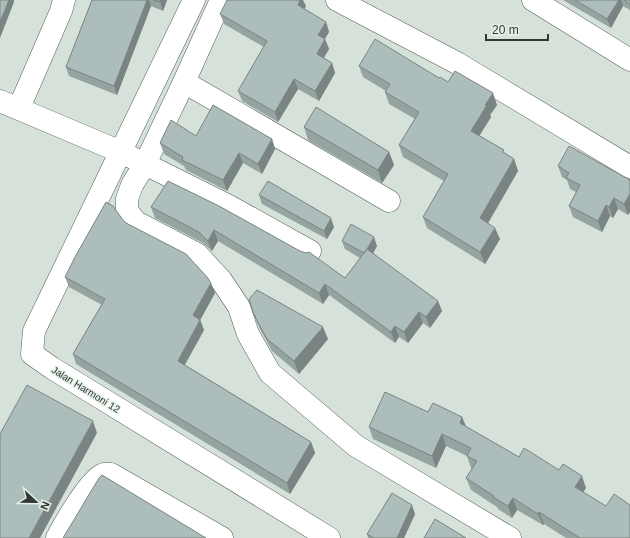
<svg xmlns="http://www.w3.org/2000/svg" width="630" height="538" font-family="Helvetica,sans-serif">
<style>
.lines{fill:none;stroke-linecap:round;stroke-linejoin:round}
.minor-casing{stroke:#555f58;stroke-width:23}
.minor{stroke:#fff;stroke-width:22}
.wall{fill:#95a3a1}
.shaded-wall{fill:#798483}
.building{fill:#adbdbb;stroke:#798483}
.labels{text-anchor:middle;stroke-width:3;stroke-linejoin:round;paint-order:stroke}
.street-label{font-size:10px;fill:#323734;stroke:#e3f0e7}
</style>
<rect width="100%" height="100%" fill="#d6e2d9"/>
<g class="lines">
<g class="minor-casing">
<path id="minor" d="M194,0l-160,331 -2,23 20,14 277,170
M221,0l-37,82 -39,82 -13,21 -5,14v12l9,11 61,32 24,26 18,27 9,27 22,39 86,73 154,92
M337,0l120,63 173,104
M533,0l97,60
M184,82l205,119
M0,101l121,51 108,54 81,45
M19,108l42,-97 3,-11
M57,538c7,-14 32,-57 45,-63 2,-2 6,-1 9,-1l111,64"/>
</g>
<use href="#minor" class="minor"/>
</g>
<path class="wall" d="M92,0h75l-4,11 -12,-5 -34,89 -48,-19 -3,-9z
M563,0h67v10l-7,-4 -12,22z
M306,6l-2,3 22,13 3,10 -4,7 4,10 -5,9 8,5 3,10 -16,28 -21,-12 -20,33 -36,-21 -4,-10 26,-44 -40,-23 -4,-10z
M359,66l80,12 58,27 -7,10 1,2 -12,19 35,23 4,12 -30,52 12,16 -15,25 -58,-36 -4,-11 21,-36 -41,-24 -4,-12 16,-26 -26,-15 -4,-12 1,-1 -23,-14z
M304,127l85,25 5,13 -12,18 -74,-43z
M196,136l76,3 3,10 -13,25 -19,-11 -16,28 -41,-21 -2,-4 -20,-12 -4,-11z
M558,166l72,14v32l-2,3 -10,-6 -5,9 -3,-2 -8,16 -29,-15 -4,-11 7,-14 -6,-3 -3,-9 -5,-3z
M259,195l75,32 -7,12 -65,-35z
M151,207l194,71 15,-20 -15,-9 -3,-8 35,5 -4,7 69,58 -12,17 -7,-5 -15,20 -9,-6 -4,6 -66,-48 -6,9 -105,-63 -6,10 -9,-8 -48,-25z
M123,220l92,73 -15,26 4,11 -19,35 126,77 4,11 -25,41 -214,-130 -3,-10 29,-49 -33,-18 -4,-10z
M254,315l74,24 -29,35 -27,-23 -12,-22z
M428,412l34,5 4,10 53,30 67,31 -3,4 47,46h-64l-22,-14 -1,1 -26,-15 -5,8 -14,-9 -1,-2 -26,-17 -5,-12 6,-10h-1l-4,-12 -21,-10 -10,22 -63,-29 -4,-12z
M415,514l-11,24h-36l-1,-4z"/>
<path class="shaded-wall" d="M9,0h5v2l-14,36v-16z
M147,0h2l2,6 -34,89 -3,-9z
M160,0h7l-4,11 -3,-9z
M300,0h3l3,6 -5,9 -3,-10z
M619,0h2l2,6 -12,22 -4,-9z
M326,22l3,10 -8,13 -3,-10z
M325,39l4,10 -9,15 -3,-10z
M332,63l3,10 -16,28 -4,-10z
M294,79l4,10 -20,33 -3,-10z
M493,93l4,12 -7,10 1,2 -16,26 -4,-12 14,-26z
M272,139l3,10 -13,25 -4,-10z
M389,152l5,13 -12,18 -4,-13z
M239,153l4,10 -16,28 -4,-11z
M514,159l4,12 -34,59 -4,-12z
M630,194v18l-2,3 -4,-11z
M614,198l4,11 -5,9 -4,-11z
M606,205l4,11 -8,16 -4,-11z
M331,218l3,9 -7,12 -3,-8z
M495,228l5,11 -15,25 -5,-12z
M214,230l4,11 -6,10 -4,-10z
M374,237l3,9 -9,16 -3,-9z
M211,283l4,10 -18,33 -4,-11z
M325,284l4,11 -6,9 -4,-11z
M438,301l4,10 -12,17 -4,-11z
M419,312l4,11 -15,20 -4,-11z
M200,320l4,10 -23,41 -3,-10z
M395,326l4,11 -4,6 -4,-11z
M323,327l5,12 -29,35 -5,-13z
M462,417l5,12 -7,-6z
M93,421l4,12 -57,105h-11z
M442,434l4,12 -10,22 -4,-12z
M311,442l4,11 -25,41 -3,-11z
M582,476l4,12 -7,11 -4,-12z
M513,498l4,12 -5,8 -4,-12z
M412,505l3,9 -11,24h-7z
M539,512l5,12 -1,1 -5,-11z"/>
<path class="building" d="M0,0h9l-9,22z
M92,0h55l-33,86 -48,-19z
M154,0h6v2z
M227,0h73l-2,5 28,17 -8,13 7,4 -8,15 15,9 -17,28 -21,-12 -19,33 -37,-21 29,-50 -47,-27z
M575,0h44l-12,19z
M624,0h6v4z
M375,39l64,39 1,-1 8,5 7,-11 38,22 -8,12h2l-16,26 33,19 -1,2 11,7 -34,59 15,10 -15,24 -57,-35 25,-43 -49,-29 20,-33 -34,-20 5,-8 -31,-18z
M213,105l59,34 -14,25 -19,-11 -16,27 -41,-20 1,-3 -23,-14 11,-23 25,16z
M316,107l73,45 -11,18 -74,-43z
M569,146l61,34v14l-6,10 -10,-6 -5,9 -3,-2 -8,16 -29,-15 11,-21 -14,-7 3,-5 -11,-7z
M168,181l51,25 81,45 6,2 3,-1 36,26 22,-29 71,52 -12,16 -7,-5 -15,20 -9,-6 -4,6 -66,-48 -6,9 -105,-63 -6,11 -9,-9 -48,-25z
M268,181l63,37 -7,13 -65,-36z
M106,202l7,4 10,14 3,3 60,31 21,23 4,6 -18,32 7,5 -22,41 133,81 -24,41 -214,-129 32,-55 -40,-22 10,-20z
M351,224l23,13 -7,12 -3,4 -22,-12z
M257,290l66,37 -29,34 -27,-22 -12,-22 1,-1 -2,-1 -5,-16z
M27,385l66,36 -64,117h-29v-104z
M385,392l43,20 5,-9 29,14 -2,6 59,34 5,-9 35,22 4,-6 19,12 -7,11 31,19 8,-12 16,11v33h-50l-41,-26 -1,2 -25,-16 -5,8 -15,-9 1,-1 -28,-18 11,-17 -10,-5 4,-8 -29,-14 -10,22 -63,-29z
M102,475l104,63h-143l36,-60z
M392,493l20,12 -15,33h-23l-7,-4z
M435,519l31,19h-42z"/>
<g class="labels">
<g class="street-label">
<text transform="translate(86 389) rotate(32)" y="4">Jalan Harmoni 12</text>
</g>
</g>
<g transform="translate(36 502) rotate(112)" stroke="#e3f0e7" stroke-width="3" paint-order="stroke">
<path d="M0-3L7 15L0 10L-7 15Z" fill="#323734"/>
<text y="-6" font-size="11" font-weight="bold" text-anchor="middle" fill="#323734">N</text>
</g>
<path d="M486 34v6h62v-6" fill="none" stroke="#323734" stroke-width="2"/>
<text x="492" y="34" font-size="12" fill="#323734" stroke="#e3f0e7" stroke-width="3" paint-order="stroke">20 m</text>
</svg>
